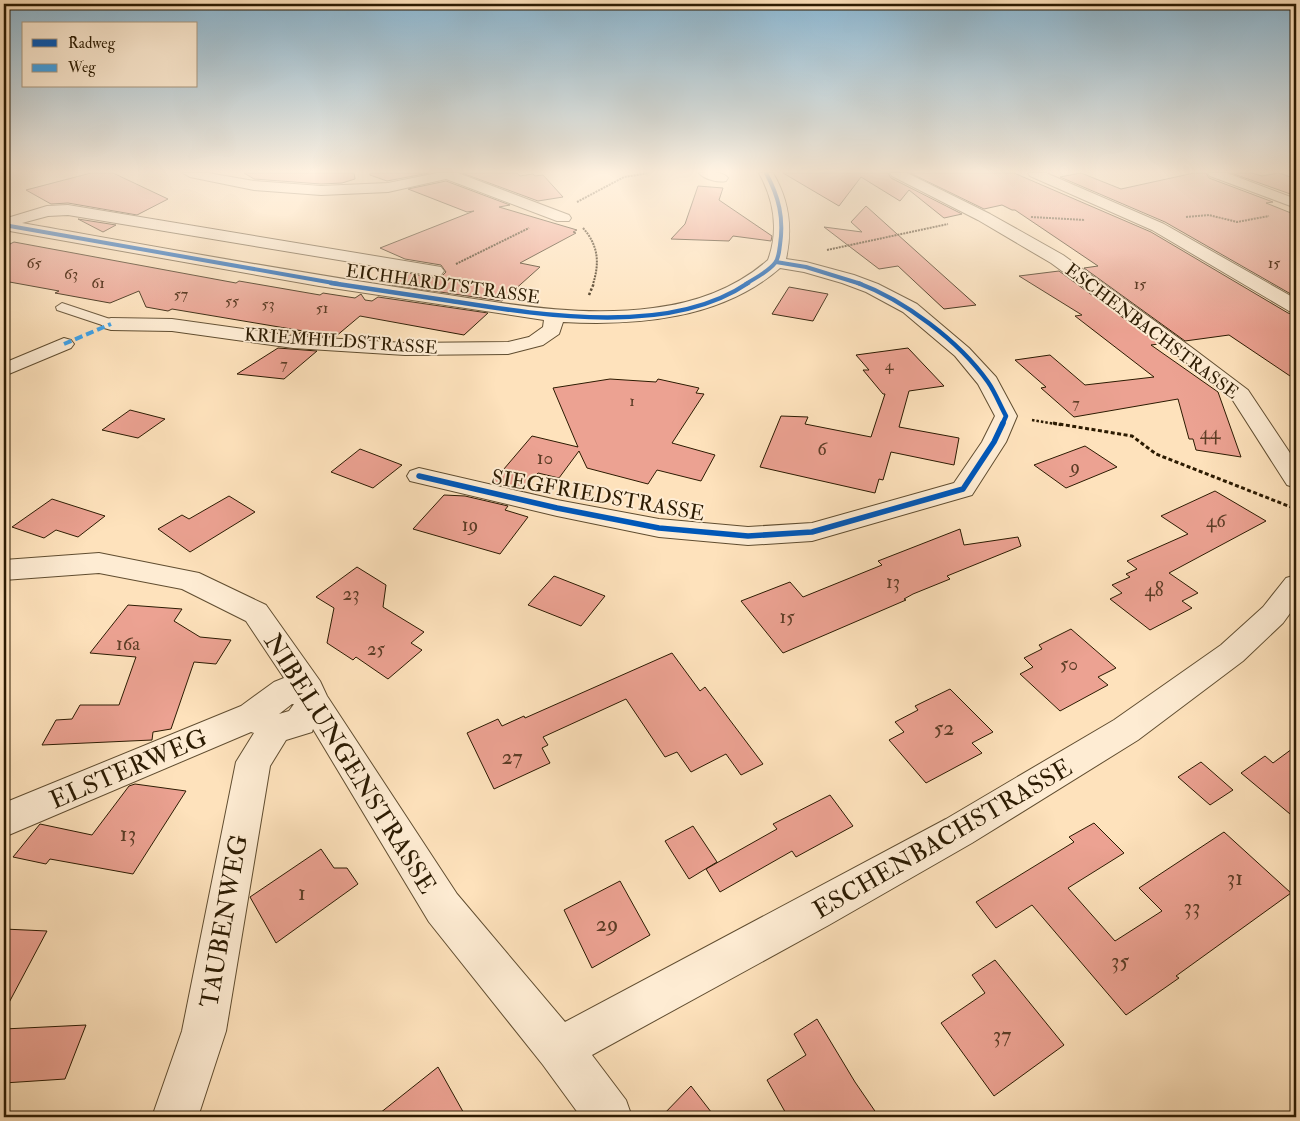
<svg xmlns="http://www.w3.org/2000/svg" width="1300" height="1121" font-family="'IM FELL Double Pica',serif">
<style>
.building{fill:#eca292;stroke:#2c1b02}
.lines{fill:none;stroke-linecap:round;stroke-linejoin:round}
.service-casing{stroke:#604d30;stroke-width:2}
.minor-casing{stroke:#604d30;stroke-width:2}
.path-far2{stroke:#2c1b02;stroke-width:2;stroke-dasharray:2 1;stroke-linecap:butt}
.path-far1{stroke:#2c1b02;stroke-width:2.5;stroke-dasharray:2.5 2;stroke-linecap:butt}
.path{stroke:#2c1b02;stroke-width:3;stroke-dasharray:4 2.5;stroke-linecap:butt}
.service{fill:#feecd3;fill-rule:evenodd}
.minor{fill:#feecd3;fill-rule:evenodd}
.quiet{stroke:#3ea2e9;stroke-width:4;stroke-dasharray:8 4;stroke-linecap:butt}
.cycleway-far2-casing{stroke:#feecd3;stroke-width:5.5}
.cycleway-far1-casing{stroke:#feecd3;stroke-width:7}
.cycleway-casing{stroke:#feecd3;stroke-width:9}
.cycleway-far2{stroke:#0057b8;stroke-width:4}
.cycleway-far1{stroke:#0057b8;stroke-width:4.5}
.cycleway{stroke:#0057b8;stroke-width:5.5}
.labels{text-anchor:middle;stroke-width:4;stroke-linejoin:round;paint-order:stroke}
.far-number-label{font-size:16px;fill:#5c3d26}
.far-street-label{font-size:18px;fill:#2c1b02;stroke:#feecd3}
.number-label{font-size:19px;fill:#5c3d26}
.street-label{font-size:21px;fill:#2c1b02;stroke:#feecd3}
.near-number-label{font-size:22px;fill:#5c3d26}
.near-street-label{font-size:25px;fill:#2c1b02;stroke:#feecd3}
</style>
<rect width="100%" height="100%" fill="#fee2bc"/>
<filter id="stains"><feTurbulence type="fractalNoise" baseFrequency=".004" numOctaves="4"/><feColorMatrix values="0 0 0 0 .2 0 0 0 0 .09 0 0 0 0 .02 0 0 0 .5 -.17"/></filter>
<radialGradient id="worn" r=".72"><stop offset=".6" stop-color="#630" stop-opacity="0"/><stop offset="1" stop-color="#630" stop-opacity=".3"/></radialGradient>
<path class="building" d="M91,173h22l55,26 -31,16 -69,-12 -17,1 -25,-14z
M244,173h110l1,6 -13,4 -21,1 -67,-5z
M370,173h59l-42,8 -17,-6z
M462,173h55l3,3 13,-2 2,2 8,-1 20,22 -25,4z
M783,173h105l3,5 71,36 -18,4 -35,-28 -9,11 -39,-24 -22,29z
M910,173h104l137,59 137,81 8,2v65l-67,-45 -44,6 -101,-73 14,-2 -83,-56h-3l-10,-5 -18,4z
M1081,173l40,16 73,-16h12l3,5 64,24 -7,1 30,12v82l-131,-75 -105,-45z
M1231,173h21l10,3 17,-3 17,6v17z
M446,181l64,24 -11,2 78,23 -4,2 3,1 -56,30 20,4 -38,34 -110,-16 15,-12 28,5 6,-1 5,-5 -5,-7 -36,-6 -25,-11 94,-37 -7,1 -59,-23z
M698,186l25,2 -4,12 53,36 -1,5 -38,-5 -4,5 -58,-2 14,-15z
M866,206l61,55 49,44 -32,4 -46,-43 -19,3 -55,-42 38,5 -11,-10z
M78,219l38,6 -13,7z
M14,242l222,41 3,-2 81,14 3,-2 32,5 6,-4 4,6 7,1 6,-4 110,16 -24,22 -104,-19 -25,21 -37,-3 5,-3 -131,-22 -4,2 -22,-4 -7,-16 -29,12 -55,-10 4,-2 -55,-10v-34z
M1059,271l100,73 -8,1 67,47 23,65 -45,-7 -3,-11h-4l-11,-40 -104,18 -33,-29 5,-1 -31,-27 35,-5 35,30 69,-8 -79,-61 7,-1 -63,-39z
M789,287l39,7 -15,27 -41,-7z
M278,348l39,3 -33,28 -47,-5z
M908,348l36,38 -35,5 -10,36 60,11 -5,27 -63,-13 -8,28 -4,-1 -4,14 -115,-26 21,-51 27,1 -3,7 66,13 14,-43h-2l-20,-24h6l-13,-15z
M610,379l46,3 2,-3 41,9 -3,5 8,1 -32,49 43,12 -14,26 -44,-11 -9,14 -61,-16 -8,-17 -20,27 -21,-5 -15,17 -31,-7 40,-47 46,11 -25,-59z
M130,410l35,9 -27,19 -36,-8z
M1085,446l32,21 -51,21 -32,-23z
M360,449l42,16 -29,23 -42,-16z
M1215,491l51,30 -97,52 29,20 -16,8 10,7 -42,22 -40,-31 12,-6 -10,-8 18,-8 -4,-3 11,-5 -10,-8 61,-27 -27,-18z
M444,495l21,1 43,10 -3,4 23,7 -28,37 -87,-25z
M229,496l26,16 -65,40 -32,-23 24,-14 7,4z
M52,499l53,17 -27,21 -22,-7 -12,8 -32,-11z
M960,529l4,16 54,-8 3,9 -74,30 3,3 -37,15 -9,5 2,1 -123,53 -42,-52 49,-19 13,15 79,-32 -4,-4z
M357,567l29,18 -3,22 41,25 -13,11 11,7 -34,29 -32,-22 -3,3 -26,-17 7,-35 -18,-11z
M554,576l51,20 -24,30 -53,-21z
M128,605l54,4 -8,12 26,16 31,3 -15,24 -22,-2 -23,67 -18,3 -1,8 -110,5 14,-25 16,-1 8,-14h39l17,-48 -46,-4z
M1071,629l45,39 -18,9 10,8 -48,26 -40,-37 13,-7 -9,-9 18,-9 -3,-4z
M672,653l28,38 5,-4 58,77 -22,11 -15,-21 -35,18 -14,-20 -12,5 -39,-58 -83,38 5,8 -6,3 8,15 -56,26 -27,-56 31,-14 4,7 22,-10 1,2z
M950,689l43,43 -21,11 10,10 -56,30 -37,-43 15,-8 -9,-10 23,-12 -3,-4z
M1296,746v73l-55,-46 24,-17 8,7z
M1201,762l32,28 -23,15 -32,-28z
M135,784l51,7 -53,83 -83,-15 -4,5 -33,-7 27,-33 52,11 37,-49z
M830,795l23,31 -57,31 -4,-6 -72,41 -14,-23 71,-40 -4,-5z
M1094,823l30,30 -56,35 47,53 47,-30 -23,-23 85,-56 67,61 -115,83 3,2 -53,37 -94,-110 -36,23 -20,-26 98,-60 -5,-5z
M693,826l24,36 -28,17 -24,-38z
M321,849l13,19h13l11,16 -82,59 -26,-46z
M620,881l30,54 -58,33 -28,-58z
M4,929l43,2 -43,81z
M995,960l69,85 -70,51 -53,-73 44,-30 -13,-18z
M817,1019l38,63 24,35h-91l-21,-37 39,-25 -12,-21z
M86,1025l-21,54 -61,4v-54z
M438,1067l28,50h-91z
M691,1086l24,31h-54z"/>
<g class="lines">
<g class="service-casing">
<path id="service" d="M62,303l54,18 2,3 -7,4 -54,-18 -1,-3z"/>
</g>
<g class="minor-casing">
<path id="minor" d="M183,173h25l46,8 67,5 67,-3 49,-10h21l111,42 2,3 -2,3h-12l-111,-42 -58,13 -67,3 -67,-5 -64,-13z
M699,173c9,-1 22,-3 29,5l-2,3c-8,2 -22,-2 -27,-8z
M759,173h14c16,27 20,54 13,86l20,3 48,13 24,9 39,20 52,44 27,29 21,39 -11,26 -34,53 -160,46 -64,4 -89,-8 -102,-21 -147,-35 -3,-5 3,-5 9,-3 138,32 102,19 89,8 64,-4 142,-40 28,-41 13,-26 -17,-32 -23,-28 -52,-44 -37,-20 -24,-9 -38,-11 -24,-4c-58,51 -142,58 -217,54l-4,12 -16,11 -35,9 -103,1 -112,-7 -121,-17 -61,-1 -7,-2 -3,-4 3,-4 7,-2 61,1 121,17 112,7 103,-1 21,-5 14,-10 1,-7 -225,-34 -315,-56v-11l43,-13 21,-1 367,61 6,1 3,4 -3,4 -6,1 -367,-61 -20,1 -26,7c135,24 270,49 406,69 75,11 149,26 225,16 42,-5 83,-20 115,-48 11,-30 6,-60 -9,-87z
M890,173h17l83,41 73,41 128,92 57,43 48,72v26l-9,-3 -55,-86 -55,-44 -126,-92 -73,-43 -86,-44z
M1028,173h18l118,51 132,75v14l-7,-2 -137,-81 -122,-54z
M1208,173h19l69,26v9l-86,-32z
M64,338l7,2 3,4 -3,4 -67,28v-13z
M99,553l100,20 67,32 54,76 7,15 130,198 108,128 381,-203 168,-99 107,-75 42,-38 23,-29 10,-3v30l-13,18 -40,38 -105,79 -166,103 -143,82 -237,130 34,45 6,17h-51l-38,-52 -114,-143 -116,-193 -1,3 -26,8 -16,26 -44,265 -28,86h-46l30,-86 54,-269 18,-29 -3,-1 -247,105v-34l237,-97 33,-24 10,-4 -38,-57 -64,-32 -83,-16 -95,7v-20zM292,704h2l-5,7 -10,3z"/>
</g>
<path class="path-far2" d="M577,202l47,-25 25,-4
M1031,217l54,3
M1186,217l23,-2 28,7 32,-6
M583,228c15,17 17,34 10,56
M827,250l121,-26
M456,264l73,-36"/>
<path class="path-far1" d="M589,295l5,-12
M1032,420l29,5"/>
<path class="path" d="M1053,423l79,13 24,18 140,55"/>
<use href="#service" class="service"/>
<use href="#minor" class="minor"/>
<path class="quiet" d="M64,344l47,-20"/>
<g class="cycleway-far2-casing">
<path id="cycleway-far2" d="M4,225l335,59
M776,262l30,5 55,17
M746,284c9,-6 22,-12 29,-21 4,-5 4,-12 5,-18 4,-27 -1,-48 -14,-72"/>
</g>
<g class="cycleway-far1-casing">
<path id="cycleway-far1" d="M331,283c40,6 80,12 120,18 89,14 218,36 297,-18
M858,283c46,17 101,58 130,99 7,10 12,23 18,34l-4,9"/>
</g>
<g class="cycleway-casing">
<path id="cycleway" d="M419,476l138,32 102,20 89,8 64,-4 151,-43 31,-47 9,-19"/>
</g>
<use href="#cycleway-far2" class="cycleway-far2"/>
<use href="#cycleway-far1" class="cycleway-far1"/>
<use href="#cycleway" class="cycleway"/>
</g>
<linearGradient id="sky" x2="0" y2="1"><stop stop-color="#8bb8d4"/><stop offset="0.52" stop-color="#fff2e1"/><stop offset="1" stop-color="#fff2e1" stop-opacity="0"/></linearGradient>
<rect width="1300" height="330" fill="url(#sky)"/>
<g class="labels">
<g class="far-number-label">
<text x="34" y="268">65</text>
<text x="1274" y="268">15</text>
<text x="71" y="279">63</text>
<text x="98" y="288">61</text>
<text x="1140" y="289">15</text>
<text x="181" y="299">57</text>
<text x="232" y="306">55</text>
<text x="268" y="309">53</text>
<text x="322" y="313">51</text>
<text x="284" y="369">7</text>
<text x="889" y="370">4</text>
<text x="632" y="406">1</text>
<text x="1076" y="408">7</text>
</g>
<g class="far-street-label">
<text transform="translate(443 284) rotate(8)" y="6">EICHHARDTSTRASSE</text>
<text transform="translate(1152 331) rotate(37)" y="6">ESCHENBACHSTRASSE</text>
<text transform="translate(341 341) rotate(4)" y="6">KRIEMHILDSTRASSE</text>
</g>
<g class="number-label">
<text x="1210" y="439">44</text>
<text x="822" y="455">6</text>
<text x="545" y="464">10</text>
<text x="1075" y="473">9</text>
<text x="1216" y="527">46</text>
<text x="470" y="531">19</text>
<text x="893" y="588">13</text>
<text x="1154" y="596">48</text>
<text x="351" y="600">23</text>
<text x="787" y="623">15</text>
<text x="128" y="650">16a</text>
<text x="376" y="655">25</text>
<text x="1069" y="670">50</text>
</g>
<g class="street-label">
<text transform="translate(598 495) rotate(10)" y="7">SIEGFRIEDSTRASSE</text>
</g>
<g class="near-number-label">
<text x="944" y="735">52</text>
<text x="512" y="764">27</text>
<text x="128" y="841">13</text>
<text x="1235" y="885">31</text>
<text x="302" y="900">1</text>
<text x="1192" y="914">33</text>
<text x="607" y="931">29</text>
<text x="1120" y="968">35</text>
<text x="1002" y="1042">37</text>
</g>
<g class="near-street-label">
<text transform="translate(351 763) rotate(58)" y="9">NIBELUNGENSTRASSE</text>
<text transform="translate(128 768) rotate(-23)" y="9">ELSTERWEG</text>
<text transform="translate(942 838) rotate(-30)" y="9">ESCHENBACHSTRASSE</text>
<text transform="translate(223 921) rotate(-80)" y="9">TAUBENWEG</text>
</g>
</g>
<rect width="1300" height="1121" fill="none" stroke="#fee2bc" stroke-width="20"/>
<rect x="5" y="5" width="1290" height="1111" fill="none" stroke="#2c1b02" stroke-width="2.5"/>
<rect x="10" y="10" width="1280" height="1101" fill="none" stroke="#2c1b02"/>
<rect x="22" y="22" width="175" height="65" fill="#feecd3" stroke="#aa987f"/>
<rect x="32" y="39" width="25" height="8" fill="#0057b8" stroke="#aa987f"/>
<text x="68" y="48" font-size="15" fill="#2c1b02">Radweg</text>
<rect x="32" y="64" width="25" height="8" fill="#3ea2e9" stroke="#aa987f"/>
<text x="68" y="72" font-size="15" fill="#2c1b02">Weg</text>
<rect width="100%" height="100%" filter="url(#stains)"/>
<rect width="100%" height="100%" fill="url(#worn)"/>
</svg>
